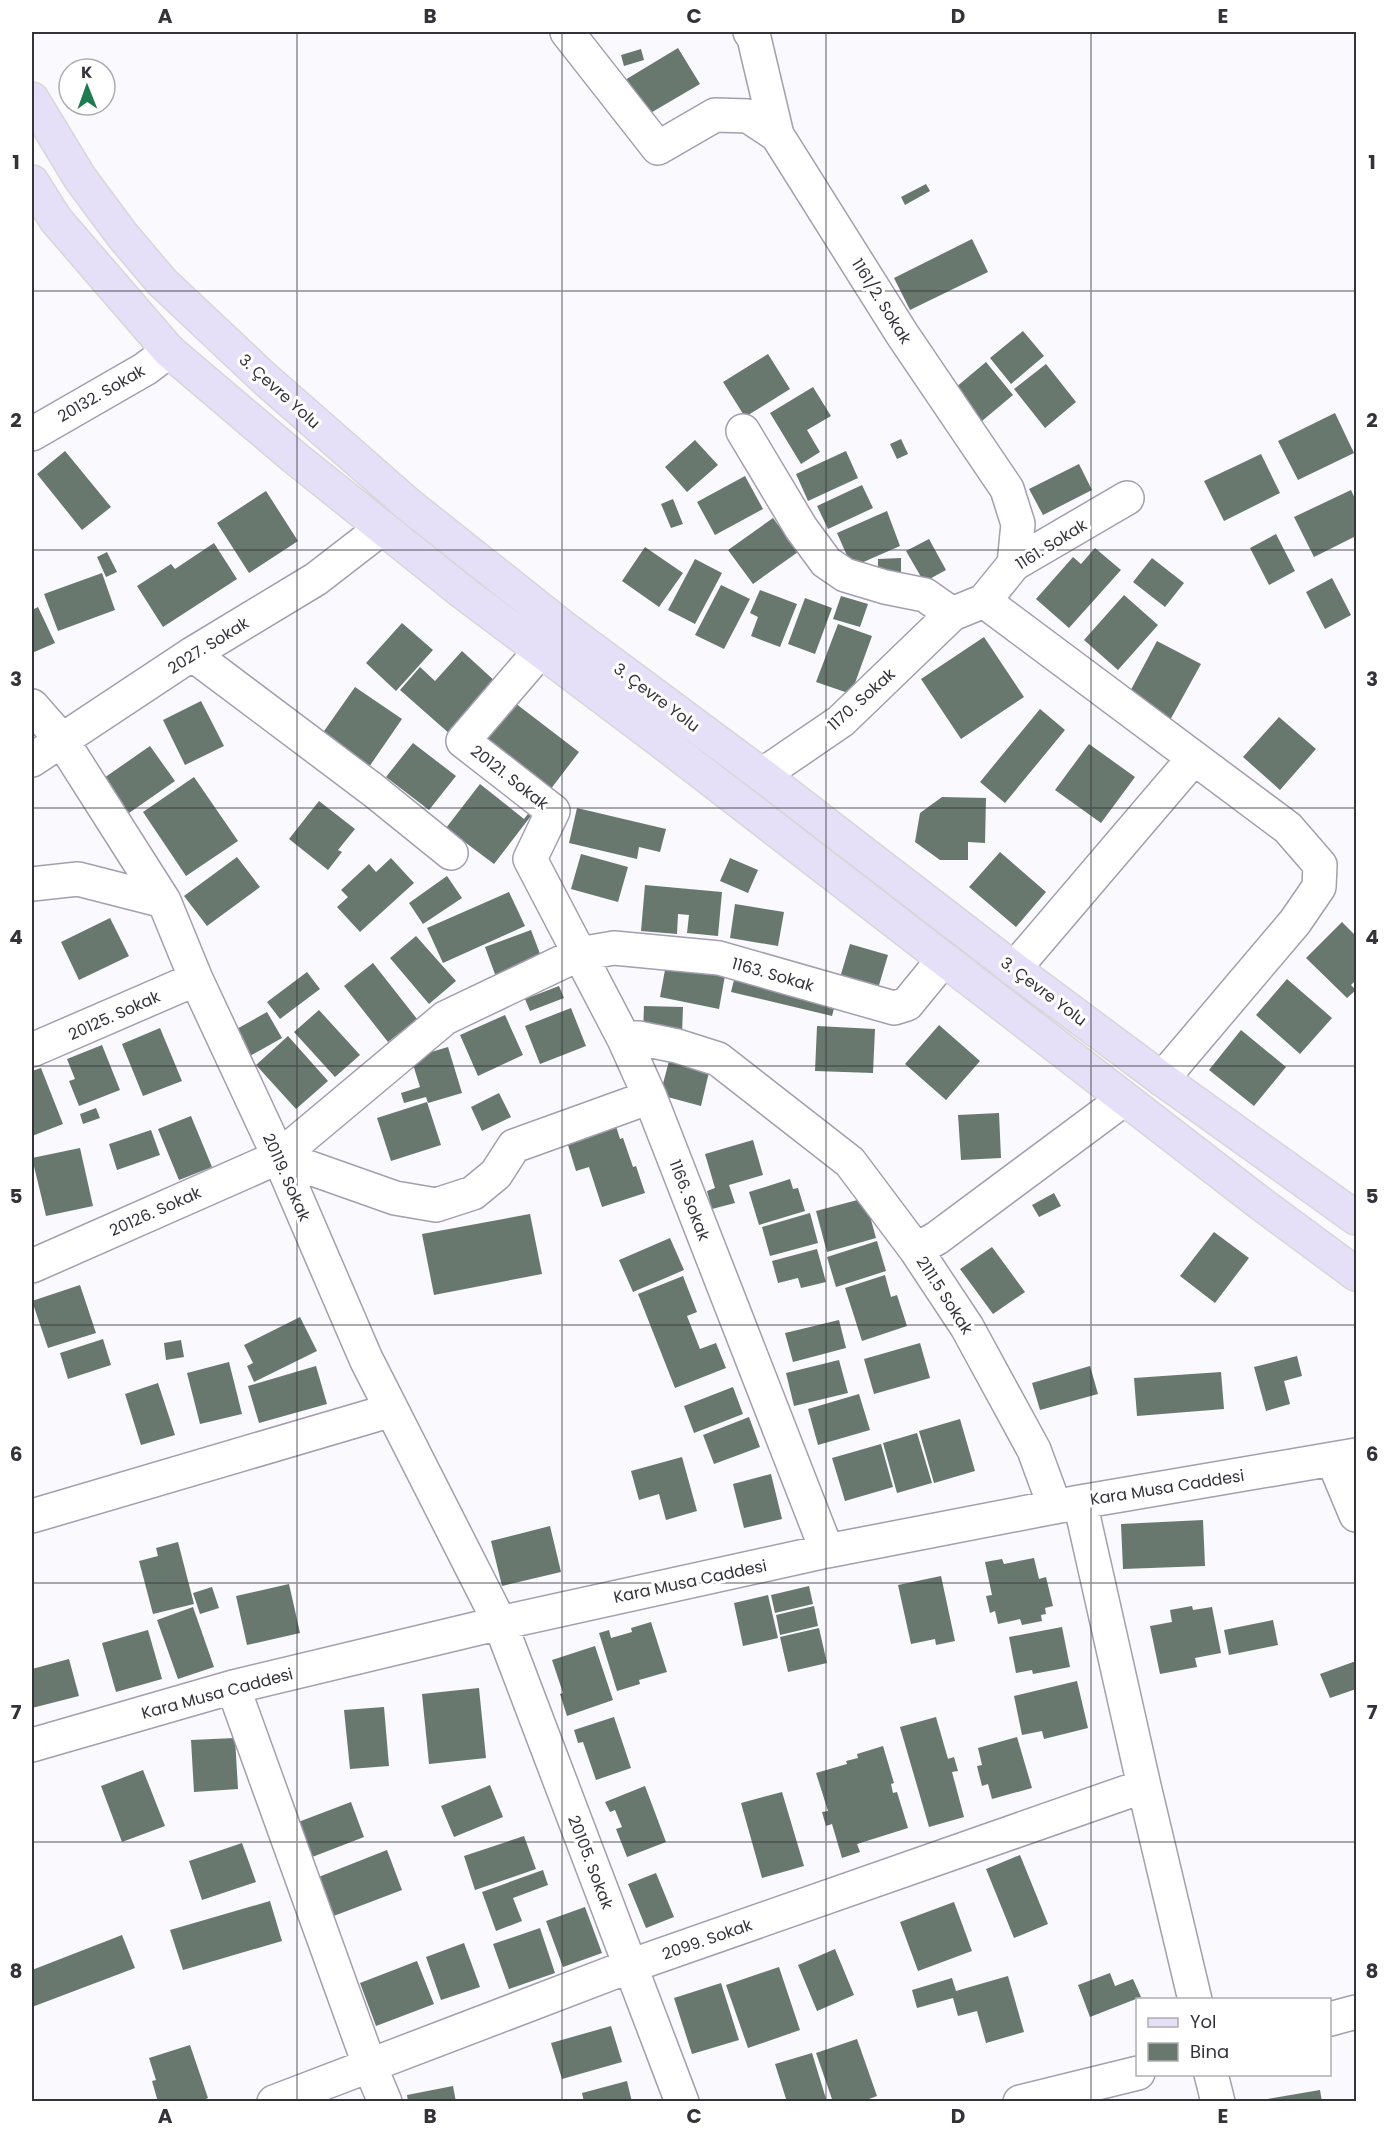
<svg xmlns="http://www.w3.org/2000/svg" width="1388" height="2133" font-family="Poppins,sans-serif">
<style>
.building{fill:#68786e}
.lines{fill:none;stroke-linecap:round;stroke-linejoin:round}
.minor-casing{stroke:#a39eb0;stroke-width:36}
.major-casing{stroke:#d7d6d8;stroke-width:36}
.minor{stroke:#fff;stroke-width:33}
.major{stroke:#e6dff8;stroke-width:33}
.grid{fill:none;stroke:#35333a;stroke-width:1.5;stroke-opacity:0.55}
.labels{text-anchor:middle;stroke-width:6;stroke-linejoin:round;paint-order:stroke}
.street-label{font-size:16px;fill:#35333a;stroke:#fff}
.neatline{fill:none;stroke:#35333a;stroke-width:2}
.grid-label{font-size:20px;text-anchor:middle;font-weight:bold;fill:#35333a}
</style>
<rect width="100%" height="100%" fill="#faf9fd"/>
<path class="building" d="M678,48l22,36 -58,34 -22,-35z
M641,49l3,11 -20,6 -3,-11z
M926,184l4,7 -25,14 -4,-8z
M972,239l16,33 -78,38 -16,-32z
M1023,331l21,25 -33,28 -21,-26z
M768,354l22,35 -45,28 -22,-35z
M986,362l27,33 -31,26 -27,-33z
M1046,364l30,38 -31,26 -31,-39z
M813,387l18,29 -24,14 13,22 -19,12 -31,-51z
M1335,413l19,40 -56,27 -20,-39z
M901,439l7,15 -11,5 -7,-15z
M695,440l23,25 -31,27 -22,-25z
M65,451l46,56 -29,23 -45,-56z
M846,451l12,27 -50,23 -12,-27z
M1261,454l19,39 -56,28 -20,-40z
M1079,464l13,26 -49,25 -14,-26z
M745,476l18,33 -48,26 -18,-33z
M862,485l11,23 -45,21 -11,-23z
M1351,490l5,11v35l-42,21 -20,-40z
M266,491l32,50 -49,32 -32,-50z
M673,499l10,25 -12,4 -10,-24z
M887,511l13,35 -48,21 -15,-34z
M773,518l25,34 -45,32 -25,-34z
M1276,534l19,37 -26,14 -19,-37z
M929,539l17,31 -22,12 -18,-31z
M214,543l23,36 -74,48 -26,-41 34,-22 4,5z
M645,547l38,26 -24,34 -37,-26z
M1095,548l26,22 -52,58 -33,-29 37,-42 8,7z
M107,552l10,20 -11,5 -9,-20z
M901,558v24h-23v-23z
M1152,558l32,25 -19,24 -32,-25z
M695,559l27,14 -27,51 -27,-14z
M102,573l13,37 -57,21 -14,-37z
M1332,578l19,37 -26,14 -19,-37z
M721,585l29,14 -26,50 -29,-14z
M760,590l37,14 -17,43 -29,-11 7,-19 -8,-4z
M1124,595l34,30 -40,45 -34,-30z
M841,596l27,8 -8,23 -27,-8z
M805,598l27,10 -17,46 -27,-10z
M38,607l17,36 -23,10v-43z
M402,623l31,27 -37,41 -30,-28z
M838,624l34,12 -21,58 -35,-12z
M984,637l40,60 -63,42 -40,-60z
M1157,641l44,23 -32,58 -43,-23z
M462,651l35,32 -46,52 -51,-45 20,-23 15,14z
M355,687l47,32 -33,48 -47,-33z
M201,701l23,45 -39,19 -22,-45z
M515,703l64,49 -29,38 -64,-49z
M1040,709l25,21 -60,73 -25,-21z
M1279,717l37,32 -36,41 -37,-33z
M413,743l43,33 -27,34 -43,-33z
M1089,744l46,33 -34,46 -46,-33z
M150,746l25,35 -46,32 -25,-35z
M194,777l44,64 -52,35 -43,-64z
M480,784l44,35 7,-9 3,2 -40,52 -48,-36z
M942,797l44,1 -1,45 -17,-1v18h-28l-25,-18 5,-29z
M319,801l36,28 -17,21 4,2 -14,18 -39,-31z
M577,808l89,21 -6,23 -21,-5 -2,12 -68,-16z
M1000,852l46,40 -30,35 -47,-40z
M581,854l47,13 -10,35 -47,-13z
M237,857l23,30 -53,39 -23,-30z
M391,858l23,25 -54,49 -23,-25 11,-10 -7,-7 28,-26 7,8z
M730,858l28,12 -10,23 -28,-12z
M447,876l15,22 -39,26 -14,-21z
M645,885l77,7 -4,44 -31,-3 2,-18 -11,-1 -1,20 -36,-3z
M509,892l16,34 -82,37 -16,-35z
M735,904l49,8 -6,34 -48,-8z
M110,918l19,38 -50,24 -18,-38z
M1342,922l14,14v44l-5,5 5,5 -9,8 -41,-40z
M531,930l11,29 -46,18 -11,-30z
M416,936l40,45 -27,23 -39,-46z
M850,944l38,11 -11,37 -38,-11z
M667,959l59,11 -7,39 -59,-12z
M373,963l44,56 -29,23 -44,-56z
M307,972l13,17 -40,30 -13,-17z
M736,972l101,25 -5,19 -101,-24z
M1287,979l45,39 -32,36 -44,-39z
M559,986l5,12 -34,13 -5,-12z
M644,1006l39,1 -1,28 -39,-1z
M571,1008l15,38 -46,18 -15,-38z
M319,1010l41,45 -25,22 -41,-45z
M267,1012l15,26 -34,19 -15,-26z
M505,1015l18,40 -45,21 -18,-41z
M939,1025l41,36 -34,39 -41,-36z
M817,1026l58,3 -2,44 -58,-2z
M160,1028l22,53 -39,15 -21,-52z
M1241,1030l45,37 -32,39 -45,-36z
M288,1036l40,45 -32,28 -40,-44z
M102,1045l18,45 -41,16 -10,-25 6,-2 -8,-20z
M448,1047l14,46 -34,10 -2,-6 -22,6 -3,-10 19,-6 -9,-29z
M669,1061l40,11 -8,34 -41,-11z
M41,1068l22,56 -31,12v-65z
M499,1093l12,24 -29,14 -11,-24z
M427,1102l14,43 -50,16 -14,-43z
M96,1108l4,10 -17,6 -3,-10z
M999,1113l2,45 -40,2 -3,-45z
M191,1116l21,51 -33,13 -21,-51z
M616,1126l4,13 3,-1 10,29 3,-1 9,27 -43,14 -13,-40 -13,4 -9,-29z
M151,1130l9,25 -43,15 -8,-26z
M753,1140l10,35 -34,10 6,18 -23,6 -5,-18 8,-3 -10,-34z
M80,1148l13,58 -47,10 -14,-58z
M790,1179l3,10 5,-1 7,23 -46,14 -10,-33z
M1054,1193l7,13 -22,11 -7,-12z
M865,1198l11,40 -49,14 -11,-41z
M810,1213l8,30 -48,13 -8,-29z
M530,1214l12,60 -108,21 -12,-61z
M1214,1232l35,26 -34,45 -35,-27z
M670,1238l14,32 -51,22 -14,-32z
M877,1241l9,30 -50,16 -9,-30z
M992,1247l33,45 -32,22 -33,-45z
M817,1249l9,33 -25,6 -3,-10 -20,5 -6,-22z
M885,1275l6,22 6,-2 10,31 -45,15 -17,-53z
M683,1276l14,36 -10,4 13,33 16,-6 10,25 -51,20 -37,-94z
M80,1285l16,48 -48,15 -16,-47z
M300,1317l17,34 -63,31 -7,-16 6,-3 -9,-18z
M839,1320l7,28 -53,14 -8,-29z
M103,1339l8,26 -43,14 -8,-26z
M181,1340l3,17 -18,3 -2,-17z
M920,1343l10,35 -56,16 -10,-35z
M1297,1356l5,20 -18,5 6,23 -24,7 -12,-44z
M839,1360l9,33 -54,13 -8,-33z
M229,1362l13,52 -42,10 -13,-51z
M316,1366l11,38 -68,19 -11,-37z
M1090,1366l8,28 -58,16 -8,-27z
M1221,1372l3,37 -87,7 -3,-38z
M158,1383l17,52 -34,10 -16,-51z
M733,1387l10,27 -49,19 -10,-27z
M859,1394l11,36 -52,15 -10,-36z
M749,1417l11,30 -46,17 -11,-29z
M960,1419l15,52 -41,12 -15,-52z
M917,1433l15,50 -35,10 -14,-50z
M881,1444l12,43 -48,14 -13,-43z
M682,1457l15,54 -31,9 -7,-26 -20,6 -8,-29z
M771,1474l11,45 -38,9 -11,-44z
M1203,1520l2,46 -82,3 -2,-45z
M550,1526l11,46 -59,14 -11,-45z
M178,1542l16,62 -41,10 -14,-53 19,-5 -2,-8z
M1034,1558l5,21 7,-2 7,29 -8,2 1,6 -5,1 1,6 -20,4 -2,-6 -22,5 -3,-13 -5,2 -4,-17 6,-1 -7,-33 17,-3 2,5z
M941,1576l14,65 -19,4 -1,-6 -24,5 -13,-59z
M289,1584l11,49 -53,12 -11,-49z
M809,1586l4,18 -38,9 -4,-18z
M212,1587l7,21 -19,6 -7,-21z
M768,1595l10,43 -35,8 -9,-43z
M814,1606l4,20 -38,9 -4,-20z
M1192,1606l1,4 19,-3 9,46 -26,5 2,9 -37,7 -10,-48 22,-4 -2,-12z
M193,1607l21,60 -36,12 -21,-59z
M1273,1620l5,25 -49,10 -5,-25z
M651,1622l16,50 -28,8 1,4 -23,7 -18,-58 10,-3 2,8 21,-6 -1,-4z
M1062,1627l8,40 -37,7 -1,-4 -16,3 -7,-36z
M819,1628l8,35 -39,9 -8,-35z
M148,1630l14,49 -46,13 -14,-49z
M595,1646l18,54 -46,16 -7,-22 3,-1 -11,-33z
M69,1659l10,37 -47,12v-39z
M1356,1661v28l-26,9 -10,-24z
M1077,1681l11,47 -44,11 -2,-8 -20,4 -8,-39z
M479,1688l7,70 -57,6 -7,-70z
M384,1707l5,59 -39,3 -6,-59z
M614,1717l17,51 -35,12 -13,-38 -5,1 -4,-13z
M936,1717l12,42 6,-2 4,14 -6,1 12,45 -35,10 -29,-100z
M1017,1737l15,51 -40,11 -4,-15 -6,2 -5,-20 5,-1 -4,-17z
M235,1738l3,51 -44,3 -3,-52z
M883,1746l11,37 -3,1 2,9 4,-1 11,36 -51,16 3,8 -18,6 -10,-34 -6,2 -4,-14 6,-1 -12,-38 31,-9 -1,-3 12,-3 -1,-4z
M143,1770l22,56 -43,16 -21,-56z
M490,1785l13,32 -49,20 -13,-31z
M645,1786l21,56 -39,15 -11,-28 6,-2 -7,-17 -5,2 -5,-10z
M782,1792l22,74 -42,12 -21,-75z
M351,1802l13,35 -57,22 -14,-35z
M524,1836l12,33 -61,21 -11,-34z
M242,1843l14,39 -54,18 -13,-39z
M387,1850l15,40 -71,27 -15,-39z
M1020,1855l28,69 -34,14 -28,-69z
M543,1870l5,15 -35,13 9,23 -26,10 -14,-39z
M656,1873l18,44 -28,11 -18,-44z
M270,1901l12,40 -99,29 -13,-40z
M954,1902l18,49 -54,20 -18,-49z
M585,1907l17,46 -39,14 -17,-46z
M540,1928l15,45 -46,16 -16,-45z
M122,1935l13,33 -103,39v-37z
M464,1943l16,44 -39,13 -15,-43z
M835,1949l19,46 -37,16 -19,-46z
M417,1961l17,43 -58,22 -16,-43z
M779,1967l21,63 -52,18 -22,-63z
M1110,1973l5,13 18,-7 8,18 -51,20 -12,-32z
M1008,1976l16,56 -38,11 -9,-32 -19,5 -5,-18 -36,10 -5,-18 40,-12 4,13z
M721,1983l18,57 -47,14 -18,-56z
M611,2026l11,36 -60,17 -11,-36z
M857,2039l20,57 -16,6h-28l-17,-49z
M190,2045l18,53 -9,4h-41l-6,-21 4,-1 -7,-22z
M812,2053l15,49h-40l-12,-38z
M627,2081l5,21h-48l-2,-9z
M453,2086l3,16h-48l-1,-7z
M1320,2090l2,12h-61v-2z"/>
<g class="lines">
<g class="minor-casing">
<path id="minor" d="M567,32l91,116 57,-33 33,1 29,19
M750,32l4,6 23,97 125,199 105,155 11,35 -4,40
M743,431l58,97 25,34 19,13 40,12 40,8 27,19
M32,434l113,-65 24,-18
M984,601l304,227 32,37 -1,22 -24,35 -133,157
M541,650l-78,91 90,70 -23,48 94,180 26,58 177,454
M192,654l181,136 78,63
M32,706l29,33 103,162 32,78 83,178 87,202 134,264 182,479
M32,760l160,-106 124,-75 66,-51
M762,775l79,-54 111,-107 32,-13 30,-37 113,-66
M32,884l46,-5 86,22
M1014,969l179,-210
M624,1039l14,-1 39,8 41,13 132,103 66,88
M32,1050l164,-71
M279,1157l116,41 41,7 37,-12 23,-19 18,-28 136,-49
M32,1266l247,-109 166,-139 134,-64 35,-6 105,10 175,50 13,-4 36,-44
M1333,1460l23,55
M1080,1502l64,284 51,214
M1055,1507l-21,-57 -67,-123 -51,-77 21,-12 187,-139
M32,1516l360,-106
M233,1687l136,377 16,38
M32,1745l201,-58 267,-64 327,-72 253,-49 276,-47
M1330,2019l26,-7
M1211,2074l7,28
M274,2102l356,-136 514,-180
M1020,2102l118,-29"/>
</g>
<g class="major-casing">
<path id="major" d="M32,99l48,79 43,58 39,46 102,96 145,127 155,123 198,147 252,194 148,110 194,139
M32,182l24,38 113,131 125,106 166,133 201,151 599,462 96,71"/>
</g>
<use href="#minor" class="minor"/>
<use href="#major" class="major"/>
</g>
<path class="grid" d="M297,32v2070M562,32v2070M826,32v2070M1091,32v2070M32,291h1324M32,550h1324M32,808h1324M32,1066h1324M32,1325h1324M32,1583h1324M32,1842h1324"/>
<g class="labels">
<g class="street-label">
<text transform="translate(882 301) rotate(58)" y="6">1161/2. Sokak</text>
<text transform="translate(280 391) rotate(42)" y="6">3. Çevre Yolu</text>
<text transform="translate(101 393) rotate(-30)" y="6">20132. Sokak</text>
<text transform="translate(1051 544) rotate(-32)" y="6">1161. Sokak</text>
<text transform="translate(208 645) rotate(-32)" y="6">2027. Sokak</text>
<text transform="translate(657 697) rotate(37)" y="6">3. Çevre Yolu</text>
<text transform="translate(861 699) rotate(-42)" y="6">1170. Sokak</text>
<text transform="translate(510 777) rotate(38)" y="6">20121. Sokak</text>
<text transform="translate(773 974) rotate(16)" y="6">1163. Sokak</text>
<text transform="translate(1044 991) rotate(37)" y="6">3. Çevre Yolu</text>
<text transform="translate(114 1015) rotate(-24)" y="6">20125. Sokak</text>
<text transform="translate(287 1177) rotate(66)" y="6">20119. Sokak</text>
<text transform="translate(690 1200) rotate(69)" y="6">1166. Sokak</text>
<text transform="translate(155 1211) rotate(-24)" y="6">20126. Sokak</text>
<text transform="translate(945 1295) rotate(57)" y="6">2111.5 Sokak</text>
<text transform="translate(1167 1487) rotate(-9)" y="6">Kara Musa Caddesi</text>
<text transform="translate(690 1581) rotate(-12)" y="6">Kara Musa Caddesi</text>
<text transform="translate(217 1693) rotate(-15)" y="6">Kara Musa Caddesi</text>
<text transform="translate(591 1862) rotate(69)" y="6">20105. Sokak</text>
<text transform="translate(707 1939) rotate(-19)" y="6">2099. Sokak</text>
</g>
</g>
<rect width="1388" height="2133" fill="none" stroke="#ffffff" stroke-width="66"/>
<rect x="1136" y="1998" width="195" height="78" fill="#ffffff" stroke="#aeadb0" stroke-width="1.5"/>
<rect x="1148" y="2018" width="30" height="9" fill="#e6dff8" stroke="#aeadb0" stroke-width="1.5"/>
<text x="1190" y="2028" font-size="18" fill="#35333a">Yol</text>
<rect x="1148" y="2043" width="30" height="18" fill="#68786e" stroke="#aeadb0" stroke-width="1.5"/>
<text x="1190" y="2058" font-size="18" fill="#35333a">Bina</text>
<g transform="translate(87 87) rotate(359)"><circle r="28" fill="#ffffff" stroke="#aeadb0" stroke-width="1.5"/>
<path d="M0-4.5L10 22L0 15L-10 22Z" fill="#1e7a4f"/>
<text y="-9" font-size="16" font-weight="bold" text-anchor="middle" fill="#35333a">K</text>
</g>
<rect x="33" y="33" width="1322" height="2067" class="neatline"/>
<g class="grid-label">
<text x="165" y="23">A</text>
<text x="430" y="23">B</text>
<text x="694" y="23">C</text>
<text x="958" y="23">D</text>
<text x="1223" y="23">E</text>
<text x="16" y="169">1</text>
<text x="1372" y="169">1</text>
<text x="16" y="427">2</text>
<text x="1372" y="427">2</text>
<text x="16" y="686">3</text>
<text x="1372" y="686">3</text>
<text x="16" y="944">4</text>
<text x="1372" y="944">4</text>
<text x="16" y="1203">5</text>
<text x="1372" y="1203">5</text>
<text x="16" y="1461">6</text>
<text x="1372" y="1461">6</text>
<text x="16" y="1719">7</text>
<text x="1372" y="1719">7</text>
<text x="16" y="1978">8</text>
<text x="1372" y="1978">8</text>
<text x="165" y="2123">A</text>
<text x="430" y="2123">B</text>
<text x="694" y="2123">C</text>
<text x="958" y="2123">D</text>
<text x="1223" y="2123">E</text>
</g>
</svg>
